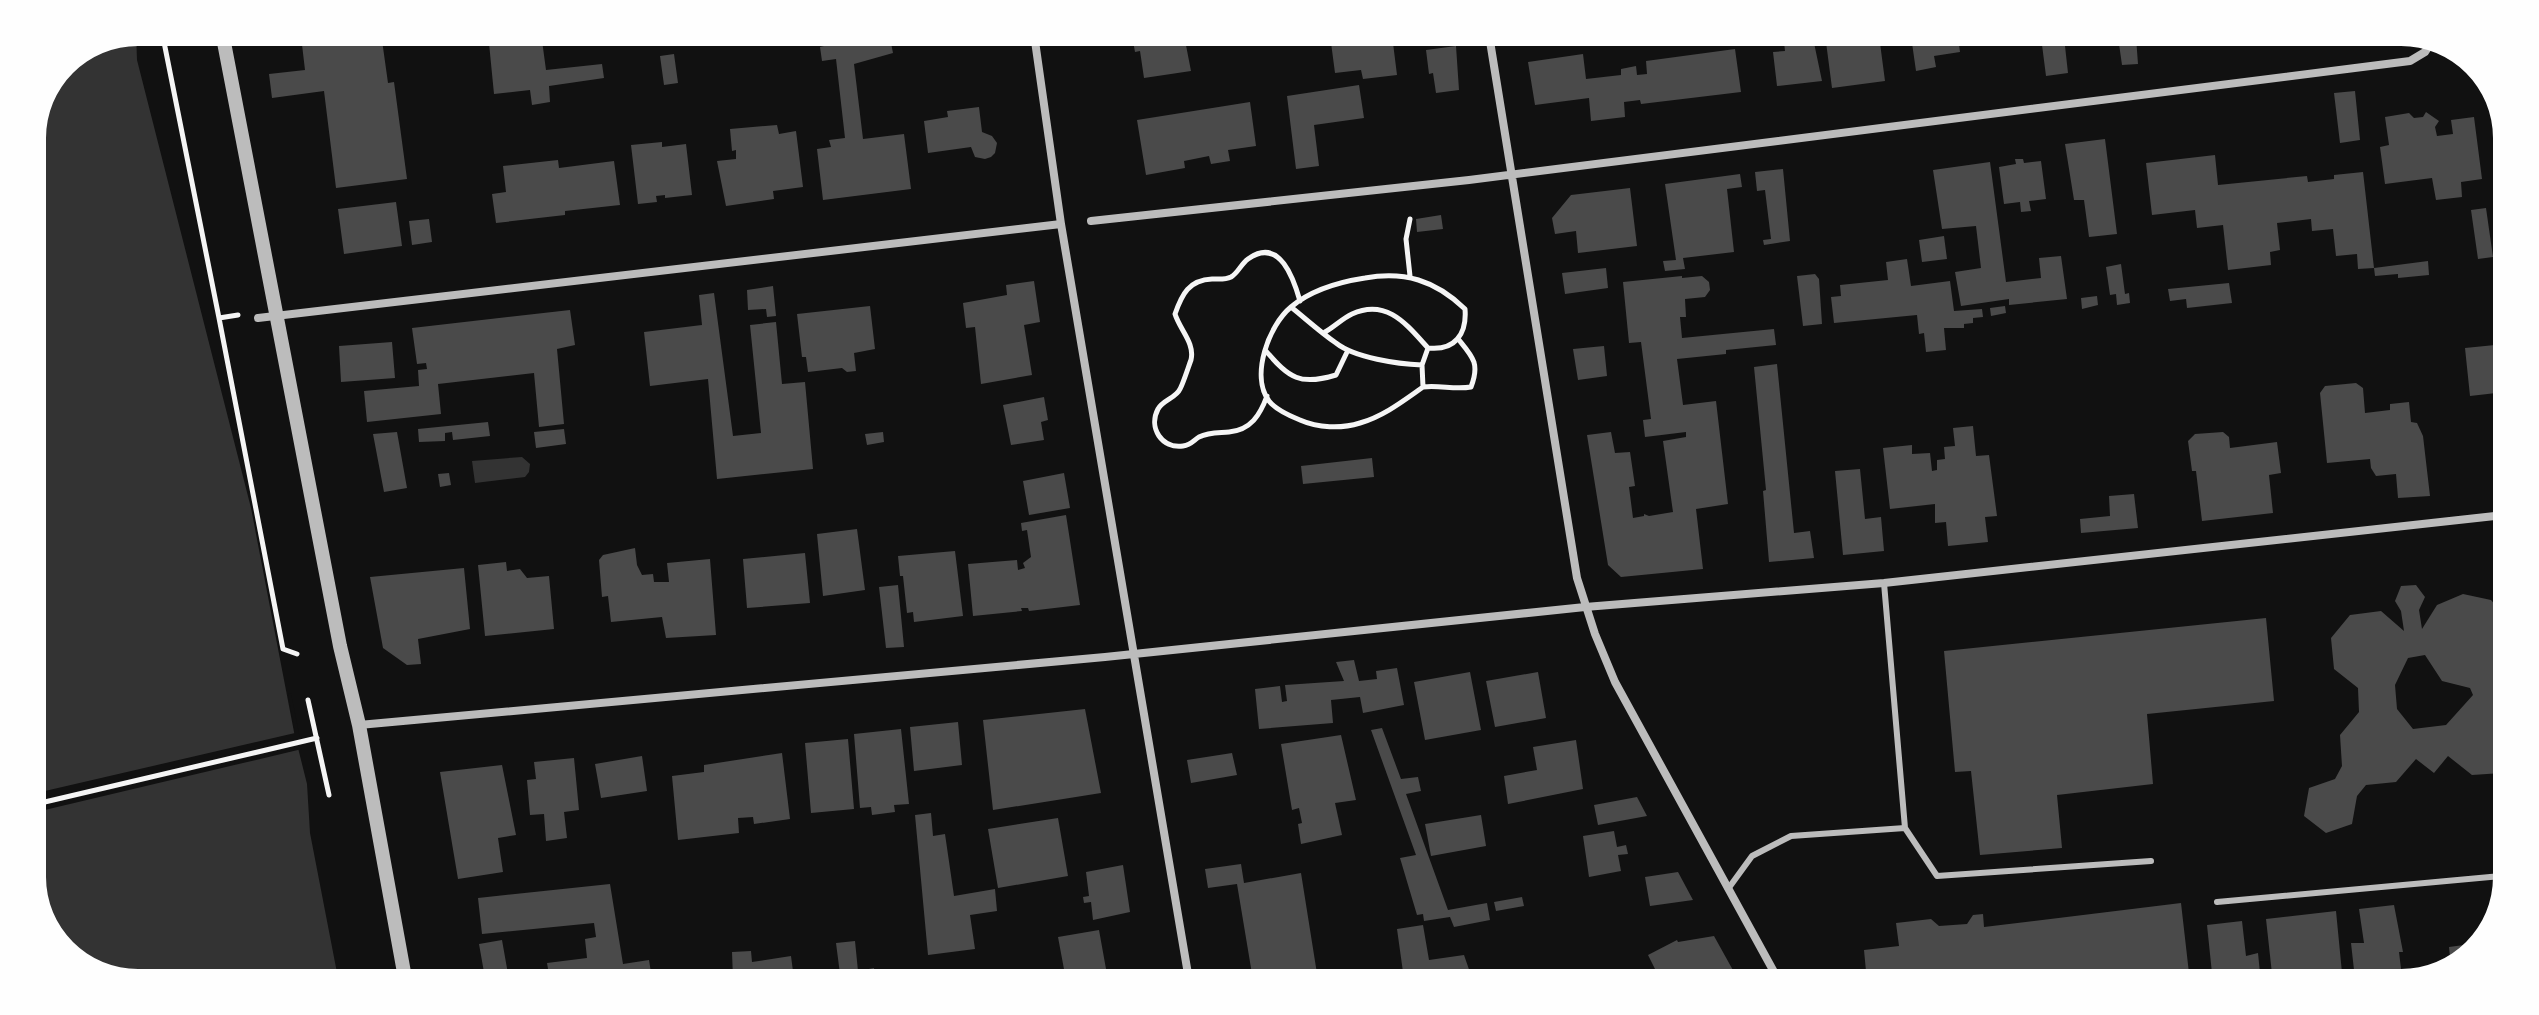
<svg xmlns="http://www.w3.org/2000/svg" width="2539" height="1015" font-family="Cabin,sans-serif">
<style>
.water{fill:#333}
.pier{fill:#111}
.building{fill:#4a4a4a;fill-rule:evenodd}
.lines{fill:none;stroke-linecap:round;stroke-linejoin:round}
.path{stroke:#f5f5f5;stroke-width:5}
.service{stroke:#bcbcbc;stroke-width:6}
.minor{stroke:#bcbcbc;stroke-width:8}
.tertiary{stroke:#bcbcbc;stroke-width:14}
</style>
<rect width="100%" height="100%" fill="#111"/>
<path class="water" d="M136,33l1,27 114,448 43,224 13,52 3,49 28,145 -234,-1 -50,-35 -22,-58v-752l31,-69z
M522,457l8,7 -1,8 -4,5 -50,6 -3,-22z"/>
<path class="pier" d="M291,693l11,56 -270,64v-19l263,-61 -7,-39z"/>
<path class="building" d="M317,32l64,1 7,50 6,-1 13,97 -71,9 -12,-97 -52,7 -3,-24 36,-4 -4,-34z
M488,33h53l5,37 56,-6 2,14 -55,8 1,16 -18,3 -2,-15 -36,4z
M831,34h38l1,7 20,-3 3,15 -39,11 9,75 41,-5 7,55 -88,11 -6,-51 14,-2 -2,-7 16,-2 -9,-79 -14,2 -2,-14 12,-3z
M1132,35h52l7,36 -47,7 -4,-27 -5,1z
M1330,35h62l5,40 -34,4 -2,-9 -26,3z
M1911,36l47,1 2,15 -26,4 2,11 -20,4z
M1799,37l3,2 11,-1 9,43 -45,5 -4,-34 12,-1 -1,-9 3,-3z
M2041,37h23l4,36 -22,3z
M2118,37h18l2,27 -16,1z
M2148,37h32v2l-31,4z
M1844,39l1,7 35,-3 5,38 -53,7 -6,-46z
M1456,46l3,44 -23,3 -3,-20 -4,1 -3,-24z
M1735,49l6,43 -100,12 -1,-4 -16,2 1,15 -34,4 -2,-23 -54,7 -7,-43 55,-8 3,25 35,-4v-6l15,-3 1,9 10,-1 -1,-13z
M674,54l4,29 -14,2 -4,-29z
M1359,85l5,33 -50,7 5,41 -23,3 -9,-73z
M2355,91l5,49 -20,3 -6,-50z
M1250,102l6,44 -28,4 2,11 -19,3 -2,-8 -25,5 1,7 -39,7 -9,-55z
M979,107l3,25 10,4 5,7 -2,10 -4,4 -6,2 -10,-2 -4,-10 -43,6 -4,-32 24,-4 -1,-6z
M2426,112l13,9 -4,6 2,9 16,-2 -2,-14 23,-3 8,62 -21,3 1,15 -26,3 -4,-22 -47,6 -5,-37 9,-2 -4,-28 24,-4 5,5 9,-1z
M777,125l2,9 17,-3 7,56 -30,4 1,8 -48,7 -9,-45 19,-2v-9l-4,1 -2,-22z
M2105,139l12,95 -28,3 -5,-37h-10l-9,-56z
M662,142v5l24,-3 6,51 -27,3v-3l-9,1 1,6 -19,2 -7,-59z
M2215,155l3,30 89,-9 1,6 26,-3v-4l29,-3 11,96 -16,1 -1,-15 -21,2 -3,-27 -21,2 -1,-12 -34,4 3,27 -10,2 1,13 -43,5 -5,-45 -26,3 -2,-18 -43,5 -6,-52z
M2015,159h8l1,4 17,-2 5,38 -17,2 2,10 -10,1 -1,-10 -16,2 -5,-37 17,-3z
M558,160l1,8 55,-7 6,44 -55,6v4l-69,8 -4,-29 14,-2 -3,-26z
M1990,162l16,120 35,-4 -2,-20 22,-2 6,43 -58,6v-6l-48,7 -6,-34 26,-4 -5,-42 -34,3 -9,-59z
M1783,169l7,72 -26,4 -1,-5 8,-1 -6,-49 -8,1 -2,-19z
M1740,174l2,13 -15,2 7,63 -51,6 2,11 -20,2 -2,-10 13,-1 -11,-76z
M1630,188l7,58 -59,7 -2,-22 -21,3 -3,-16 19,-23z
M396,202l6,44 -58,8 -6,-45z
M2486,208l7,49 -15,2 -7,-49z
M1441,215l2,14 -26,3 -1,-13z
M429,219l3,23 -20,3 -3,-24z
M1944,236l3,23 -25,3 -3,-22z
M1907,259l4,27 39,-5 4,30 28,-2 1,8 -10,1v5l-9,1v4h-20l2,22 -20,2 -2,-19 -5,1 -2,-19 -83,8 -3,-26 10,-1 -1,-11 48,-5 -2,-18z
M2428,261l1,14 -31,3v-4l-23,2 -1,-8z
M2121,264l4,30 4,-1 1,10 -13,2 -1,-11 -6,1 -4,-28z
M1606,268l2,20 -43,6 -3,-21z
M1815,274l4,5 3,45 -19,2 -6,-50z
M1682,276v2l20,-2 7,6 1,8 -5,7 -20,2 1,18h-6l2,21 92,-9 2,16 -50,5v4l-49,5 6,46 33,-4 12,103 -32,5 7,60 -82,8 -13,-12 -21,-130 24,-3 4,21 15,-1 5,34 -6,1 4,31 11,-2v-2l5,2 24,-4 -10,-71 23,-4v-5l-41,5 -2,-17 8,-1 -10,-77 -12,1 -6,-61z
M1034,281l6,41 -16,3 8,50 -51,9 -6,-57 -9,1 -3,-25 44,-8 -1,-10z
M2229,283l3,20 -45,5 -1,-9 -16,2 -2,-12z
M773,286l3,30 -9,1 -1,-8 -18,1 -1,-20z
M714,293l19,143 28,-3 -11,-108 26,-3 6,62 23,-2 8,87 -96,10 -9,-100 -58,7 -6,-54 58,-7 -3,-30z
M2097,296l1,9 -16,4 -1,-11z
M870,306l5,43 -21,4 2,18 -9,1 -5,-4 -34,4 -2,-15h-4l-5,-43z
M2005,306l1,7 -15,3 -1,-8z
M570,310l5,35 -18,4 7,75 -25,3 -5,-54 -96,11 3,30 -74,8 -3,-31 55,-5 -1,-16 9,-1 -1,-6 -9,1 -5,-36z
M392,342l3,36 -54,4 -2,-36z
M2505,344v48l-35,4 -5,-48z
M1604,346l3,30 -29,4 -5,-31z
M1777,364l17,169 16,-2 4,27 -45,4 -6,-71 3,-1 -12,-123z
M2356,383l7,5 2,25 25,-3v-6l19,-2 2,20 6,1 6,13 7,60 -32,2 -2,-24 -20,2 -5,-8 -1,-9 -43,4 -7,-70 5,-7z
M1044,397l4,23 -7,2 3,18 -33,5 -8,-40z
M488,422l2,14 -37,4 -1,-8 -7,1v8l-26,1 -1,-13z
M1973,426l3,30 13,-1 8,61 -12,1 3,25 -40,4 -2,-24 -11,1v-19l-45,5 -7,-61 29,-3v9l18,-1 2,18 5,-1v-10l8,-1 -1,-12 11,-1 -2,-18z
M564,429l2,15 -30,4 -2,-16z
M397,432l10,56 -23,4 -11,-58z
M883,432l1,10 -17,3 -2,-11z
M2223,432l6,5 1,11 47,-6 4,31 -12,2 4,38 -71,8 -6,-50h-4l-4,-30 7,-7z
M1372,458l2,19 -71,7 -2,-18z
M1860,469l5,50 16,-2 3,34 -41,4 -8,-84z
M449,473l2,12 -11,2 -2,-13z
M1064,473l6,35 -41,7 -6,-34z
M2134,494l4,34 -57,5 -1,-14 30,-3 -1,-20z
M1066,515l14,90 -51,6 -1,-3h-7l1,3 -49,5 -5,-52 49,-4 1,10 7,-2 -2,-5 8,-6 -4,-27 -5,1 -1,-8z
M857,529l8,61 -42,6 -6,-62z
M635,548l2,17 5,10 11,-1 1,8h15l-2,-19 43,-4 6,76 -50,3 -4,-21 -51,5 -3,-26 -6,1 -3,-37 4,-5z
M955,551l8,65 -49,6 -1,-10 -6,1 -4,-37h-3l-2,-20z
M805,553l5,50 -63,5 -4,-49z
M506,562l1,9 13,-2 7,9 22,-2 5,53 -69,7 -7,-71z
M464,568l6,61 -52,10 3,25 -14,1 -24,-17 -13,-71z
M898,585l6,62 -18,1 -7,-61z
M2416,585l9,12 -6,13 3,19 15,-24 26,-11 28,6 12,14v52l-5,8 5,4 -1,95 -30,2 -24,-19 -14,17 -18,-14 -20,23 -30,3 -9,11 -5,28 -26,9 -22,-17 5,-28 26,-9 7,-13 -2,-31 19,-23 -1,-24 -24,-19 -3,-31 19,-23 31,-4 23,20 -3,-20 -6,-10 6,-15zM2425,655l17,26 28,7 3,7 -27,30 -33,4 -16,-20 -2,-24 13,-27z
M2266,618l8,83 -127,13 6,70 -96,11 5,53 -82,7 -9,-84 -16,1 -11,-121z
M1354,660l5,21 18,-2 -1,-8 21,-3 7,37 -41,8 -3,-16 -29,3 2,23 -74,6 -4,-40 25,-3 2,16 5,-1 -2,-16 59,-4 -8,-19z
M1470,672l11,58 -56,10 -11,-58z
M1538,672l8,46 -51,9 -9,-46z
M1085,709l16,84 -108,17 -10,-90z
M958,722l4,43 -48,6 -4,-44z
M1382,728l19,51 17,-2 3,14 -15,3 42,116 39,-7 3,17 -36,7 -4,-10 -26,4 -1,-7 -6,1 -17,-57 16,-3 -45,-125z
M901,729l8,75 -15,1 1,7 -23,3 -1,-8 -11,1 -6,-74z
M1341,735l15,65 -21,3 7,32 -41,9 -3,-20 4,-1 -3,-15 -7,2 -11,-66z
M848,739l6,70 -43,4 -6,-70z
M1576,740l7,49 -75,15 -4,-28 33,-6 -4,-23z
M782,753l8,66 -36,5 -1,-7 -15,1 1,15 -61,7 -6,-64 32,-4v-7z
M1232,753l5,22 -46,8 -4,-23z
M642,756l5,35 -46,7 -6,-34z
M574,758l5,52 -15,2 3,26 -21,3 -2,-27 -14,1 -3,-35 9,-1 -2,-17z
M502,765l14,70 -18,3 5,34 -45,7 -18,-107z
M1637,797l10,19 -49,9 -4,-20z
M931,813l2,23 12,-2 9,62 41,-7 2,22 -27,4 5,34 -47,6 -13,-140z
M1481,815l5,31 -55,10 -6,-32z
M1058,818l10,58 -70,12 -10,-59z
M1614,831l3,16 9,-2 2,9 -10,1 3,16 -32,6 -6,-41z
M1241,864l3,19 57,-10 17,107h-65l-16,-96 -29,4 -3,-19z
M1123,865l7,47 -37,8 -2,-18 -7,1 -1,-6 6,-1 -3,-24z
M1678,872l15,28 -43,6 -5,-29z
M610,884l13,80 26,-4 3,19 -167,-1 -6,-34 23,-4 6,34 40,-5 -1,-6 40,-5 -2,-19 11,-2 -2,-14 -112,11 -4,-36z
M1522,897l2,9 -28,5 -2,-9z
M2181,903l9,79h-323l-3,-32 35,-4 -3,-23 35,-4 8,7 28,-2 6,-9 10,-1 1,13z
M2394,905l9,47h-4l3,25 -35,5v-5l-12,2 -4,-36h13l-5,-34z
M2336,911l7,72h-70l-7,-64z
M2242,921l4,35 12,-3 3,30h-48l-6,-58z
M1423,925l6,35 35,-5 9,26h-37l-1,-8h-4l-1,-4 -27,3 -6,-43z
M1099,930l9,50h-42l-8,-43z
M1714,936l25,45h-78l-13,-26 29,-15 1,2z
M855,941l3,30 16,-3 1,11h-19l-1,-7 -15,2 -4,-31z
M2464,945l2,6h5l-11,14 -9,3 -2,-21z
M751,951l1,11 39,-6 3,23h-61l-1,-27z"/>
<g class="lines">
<path class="path" d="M162,32l57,286 19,-3
M1410,219l-4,20 4,37
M1291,307c15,12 29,25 45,36 19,15 62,21 86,22
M219,318l64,331 14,5
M1325,332c9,-5 18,-14 27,-18 35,-16 55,11 76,34 27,3 39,-14 37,-39 -30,-29 -61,-38 -100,-31 -26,4 -54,12 -74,29 -22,18 -41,69 -22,94 7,9 21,15 31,19 18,8 41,9 60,3 24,-7 43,-22 63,-36l-1,-22 6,-17
M1266,351c23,27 34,35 70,24l12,-25
M1423,387c17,-2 32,3 48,0 9,-23 2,-30 -12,-47
M1267,396c-7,19 -16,34 -38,36 -10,1 -20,0 -30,5 -6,4 -8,8 -16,9 -21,3 -35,-18 -25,-37 5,-9 18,-11 22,-20 3,-5 9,-24 11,-29 4,-17 -11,-30 -16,-46 7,-20 14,-34 37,-35 7,0 13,1 19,-2 7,-4 10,-13 17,-18 32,-23 46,21 52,42
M308,700l21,95
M32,805l285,-67"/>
<path class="service" d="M1905,828l32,48 214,-15
M1728,889l24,-33 39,-20 114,-8 -21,-245
M2217,902l284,-26"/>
<path class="minor" d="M1034,34l27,190 128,756
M1489,35l88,543 18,56 20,48 164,299
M1091,221l378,-41 941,-119 15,-9 9,-14
M258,318l803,-94
M359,725l746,-68 480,-50 299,-24 620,-68"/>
<path class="tertiary" d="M222,32l118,614 19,79 46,253"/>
</g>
<path d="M0 0H2539V1015H0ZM138 46H2401A92 92 0 0 1 2493 138V877A92 92 0 0 1 2401 969H138A92 92 0 0 1 46 877V138A92 92 0 0 1 138 46Z" fill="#fefefe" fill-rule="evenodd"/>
</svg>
